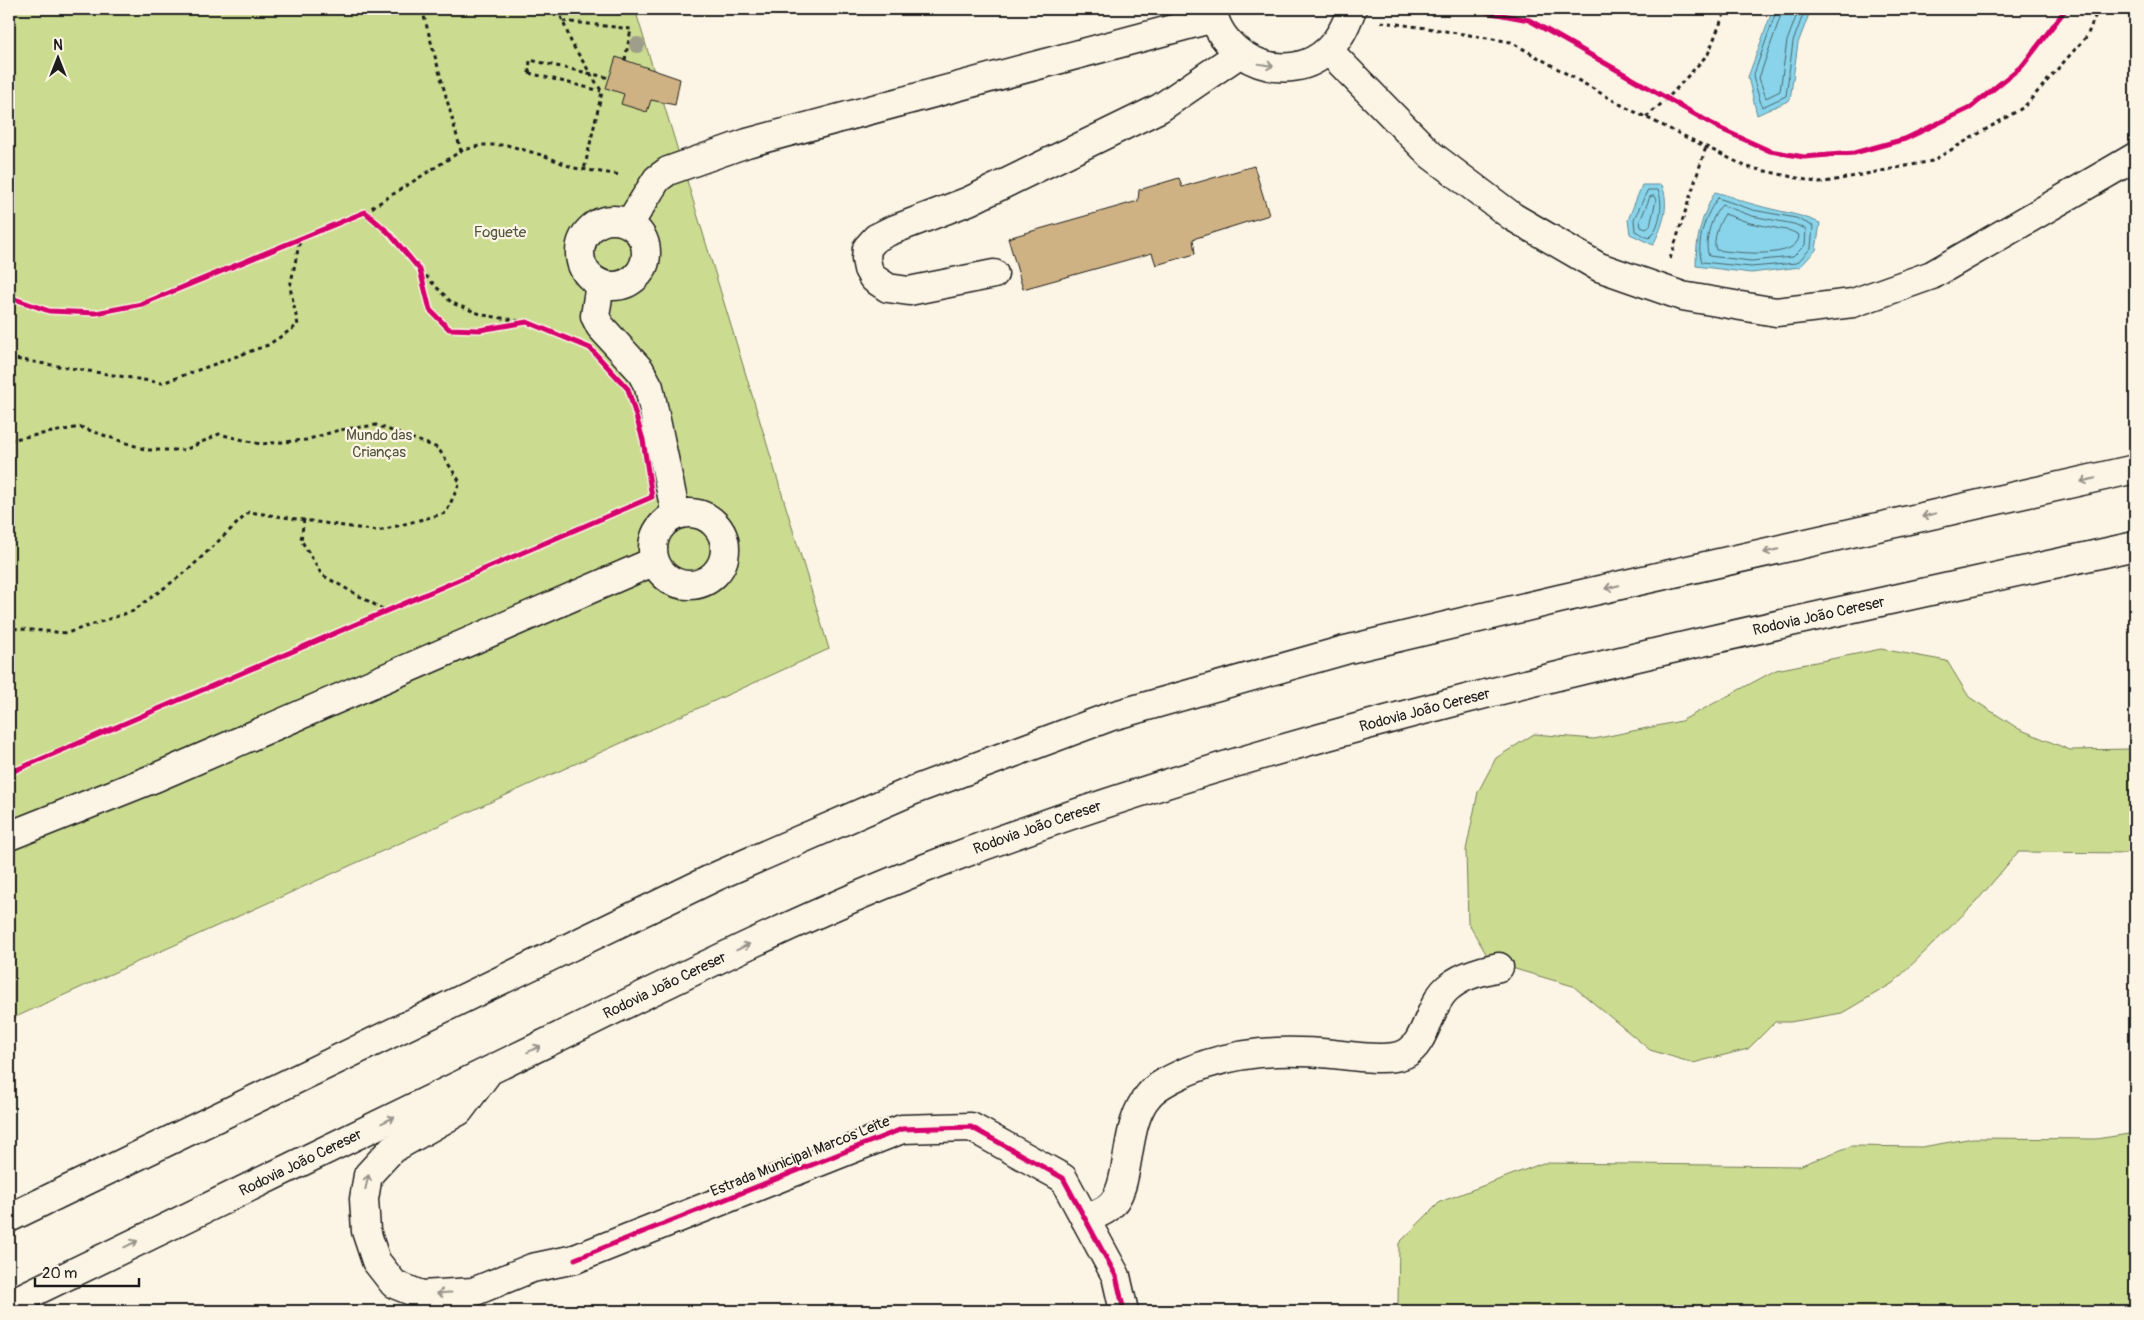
<svg xmlns="http://www.w3.org/2000/svg" width="2144" height="1320" font-family="Pangolin,sans-serif">
<style>
.green{fill:#cbdc91;stroke:#747c56}
.water{fill:#89d4ea;stroke:#5d8a98}
.lines{fill:none;stroke-linecap:round;stroke-linejoin:round}
.shore{stroke:#48666e;stroke-width:1}
.building{fill:#cfb284;stroke:#1c1c1c}
.minor-casing{stroke:#1c1c1c;stroke-width:31}
.highway-casing{stroke:#1c1c1c;stroke-width:31}
.path{stroke:#1c1c1c;stroke-width:3;stroke-dasharray:4 4;stroke-linecap:butt}
.minor{stroke:#fcf5e5;stroke-width:28}
.highway{stroke:#fcf5e5;stroke-width:28}
.path-bridge{stroke:#1c1c1c;stroke-width:3;stroke-dasharray:4 4;stroke-linecap:butt}
.cycleway-casing{stroke:#fcf5e5;stroke-width:8}
.cycleway{stroke:#d6006c;stroke-width:5}
.tree{fill:#9e9e8a}
.oneway{stroke:#97938b}
.labels{text-anchor:middle;stroke-width:4.5;stroke-linejoin:round;paint-order:stroke}
.park-label{font-size:15px;fill:#51563f;stroke:#fcf5e5}
.street-label{font-size:15px;fill:#1c1c1c;stroke:#fcf5e5}
</style>
<rect width="100%" height="100%" fill="#fcf5e5"/>
<filter id="ink" filterUnits="userSpaceOnUse"><feTurbulence type="fractalNoise" baseFrequency=".02" numOctaves="2"/><feDisplacementMap in="SourceGraphic" scale="10" xChannelSelector="R" yChannelSelector="G"/><feConvolveMatrix kernelMatrix="1 2 1 2 8 2 1 2 1" color-interpolation-filters="sRGB"/></filter>
<g filter="url(#ink)">
<path class="green" d="M9,9h626l194,640 -820,371z
M1881,649l66,12 22,36 50,32 51,21 65,-1v104l-117,-1 -42,50 -83,81 -51,30 -52,9h-15l-27,27 -55,14 -43,-13 -77,-64 -82,-24 -23,-39 -2,-73 12,-58 18,-34 38,-24 60,5 87,-18 95,-51z
M2135,1133v178h-730l-7,-7 1,-61 41,-41 103,-39 256,3 52,-20 71,1 51,-9 123,1z"/>
<path class="water" d="M1773,9h38l-13,34 -8,57 -33,15 -9,-38z
M1642,185h20c8,21 1,40 -9,60l-23,-11 -2,-14z
M1715,192c14,3 27,10 41,13 24,7 41,8 64,18l-4,27 -16,17 -49,6 -55,-7c0,-28 5,-49 19,-74z"/>
<g class="lines">
<path class="shore" d="M1777,9l-24,68 9,30 24,-11 7,-54 12,-33
M1783,9l-24,69 7,20 14,-7 7,-50 12,-32
M1648,190h10c6,13 2,38 -9,48l-14,-7 -1,-11z
M1654,196l2,4 -6,26 -4,3 -5,-2 -1,-6 10,-24z
M1718,198l35,12 43,8 17,8 -2,22 -14,15 -46,4 -49,-5c-7,-18 4,-50 16,-64z
M1722,205l30,11 42,8 12,5 -1,16 -12,12 -42,4 -42,-5c-6,-13 3,-42 13,-51z
M1725,214l25,9 41,8 8,4c0,26 -65,17 -83,15 -4,-9 3,-28 9,-36z"/>
</g>
<path class="building" d="M616,57l64,22 -5,26 -24,-5 -4,12 -26,-8 3,-10 -18,-6z
M1254,166l15,49 -76,24 2,15 -39,11 -4,-12 -129,36 -15,-51 130,-37 1,-11 40,-12 3,9z"/>
<g class="lines">
<g class="minor-casing">
<path id="minor" d="M1212,9c9,52 78,79 117,40 12,-12 17,-25 23,-40
M1328,50l103,105 82,62 86,50 83,29 94,16 77,-9 79,-28 203,-118
M580 253a33 33 0 1 1 66 0a33 33 0 1 1-66 0Z
M629,224l28,-45 11,-8 79,-28 467,-125
M994,274l-85,17 -21,-3 -15,-10 -5,-9 -2,-10 1,-11 9,-10 14,-7 79,-30 191,-93 79,-54
M600,284l-5,32 5,10 40,44 9,17 27,128
M653 549a36 36 0 1 1 72 0a36 36 0 1 1-72 0Z
M9,836l148,-59 498,-216
M1085,1219c8,-4 18,-6 24,-12 24,-19 13,-83 40,-112 9,-11 26,-18 39,-24 48,-20 93,-22 145,-17 18,2 55,8 72,0 22,-10 24,-53 45,-68 14,-11 31,-15 49,-19
M575,1259l327,-130 69,-2 92,51 53,98 8,35"/>
</g>
<g class="highway-casing">
<g id="highway">
<path d="M486,1075l-27,36 -67,38 -24,26 -4,24 2,32 10,30 18,23 27,11 52,-3 59,-24 43,-9"/>
<path d="M9,1218l710,-343 195,-85 198,-74 233,-66 214,-51 576,-130"/>
<path id="s1" d="M9,1304c178,-86 355,-173 533,-259 133,-65 266,-132 404,-185 384,-146 790,-225 1189,-314"/>
</g>
</g>
<path class="path" d="M422,9l39,142
M558,9l14,35 30,48 -18,78
M563,21l68,8 -6,31
M1381,22l46,6 84,14 114,65 122,60 73,16 112,-22 92,-54 63,-71 11,-27
M529,73l72,18
M1646,117l21,-18 41,-45 18,-45
M365,212l96,-61 21,-6h25l38,11 29,12 47,7
M1670,259l36,-112
M420,270l32,33 31,12 44,7
M9,358l153,25 106,-38 30,-20 -8,-38 10,-47
M9,440l71,-13 67,23h38l34,-16 41,10 46,-4 33,-10 37,-5 62,23 22,34 -14,31 -68,18 -129,-19 -62,59 -54,40 -66,22 -58,-5
M304,519l-3,21 21,35 64,36"/>
<use href="#minor" class="minor"/>
<use href="#highway" class="highway"/>
<path class="path-bridge" d="M529,73l1,-13 80,18"/>
<g class="cycleway-casing">
<path id="cycleway" d="M1471,9l58,11 192,109 49,22 34,6 50,-4 51,-14 65,-31 53,-43 43,-56
M9,297l40,14 47,2 46,-9 223,-92 24,21 31,37 10,40 19,19 31,1 47,-8 63,26 38,41 15,51 9,57 -643,276
M575,1259l327,-130 69,-2 92,51 53,98 8,35"/>
</g>
<use href="#cycleway" class="cycleway"/>
</g>
<circle class="tree" cx="637" cy="45" r="8"/>
<defs><path id="oneway-shaft" d="M-6 0H5M1.5-3L5.5 0L1.5 3" fill="none" stroke-width="1.6" stroke-linecap="round" stroke-linejoin="round" transform="scale(1.25)"/></defs>
<g class="oneway">
<use href="#oneway-shaft" transform="translate(1266 65) rotate(10)"/>
<use href="#oneway-shaft" transform="translate(2088 480) rotate(167)"/>
<use href="#oneway-shaft" transform="translate(1929 515) rotate(167)"/>
<use href="#oneway-shaft" transform="translate(1771 551) rotate(167)"/>
<use href="#oneway-shaft" transform="translate(1612 587) rotate(167)"/>
<use href="#oneway-shaft" transform="translate(743 947) rotate(-26)"/>
<use href="#oneway-shaft" transform="translate(534 1049) rotate(-26)"/>
<use href="#oneway-shaft" transform="translate(388 1120) rotate(-26)"/>
<use href="#oneway-shaft" transform="translate(367 1182) rotate(-77)"/>
<use href="#oneway-shaft" transform="translate(131 1244) rotate(-26)"/>
<use href="#oneway-shaft" transform="translate(444 1293) rotate(177)"/>
</g>
</g>
<g class="labels">
<g class="park-label">
<text x="500" y="237">Foguete</text>
<text x="379" y="440">Mundo das<tspan x="379" dy="17">Crianças</tspan></text>
</g>
<g class="street-label">
<text dy="5" stroke="none"><textPath href="#s1" startOffset="1944">Rodovia João Cereser</textPath></text>
<text dy="5" stroke="none"><textPath href="#s1" startOffset="1539">Rodovia João Cereser</textPath></text>
<text dy="5" stroke="none"><textPath href="#s1" startOffset="1134">Rodovia João Cereser</textPath></text>
<text dy="5" stroke="none"><textPath href="#s1" startOffset="729">Rodovia João Cereser</textPath></text>
<text transform="translate(800 1156) rotate(-22)" y="5">Estrada Municipal Marcos Leite</text>
<text dy="5" stroke="none"><textPath href="#s1" startOffset="324">Rodovia João Cereser</textPath></text>
</g>
</g>
<rect width="2144" height="1320" fill="none" stroke="#fcf5e5" stroke-width="30"/>
<rect x="15" y="15" width="2114" height="1290" fill="none" stroke="#1c1c1c" stroke-width="2" filter="url(#ink)"/>
<g transform="translate(58 58)" stroke="#fcf5e5" stroke-width="4" paint-order="stroke">
<path d="M0-4L9 19L0 12L-9 19Z" fill="#1c1c1c"/>
<text y="-8" font-size="14" font-weight="bold" text-anchor="middle" fill="#1c1c1c">N</text>
</g>
<path d="M35 1278v8h104v-8" fill="none" stroke="#1c1c1c" stroke-width="2.5"/>
<text x="42" y="1278" font-size="15" fill="#1c1c1c" stroke="#fcf5e5" stroke-width="4" paint-order="stroke">20 m</text>
</svg>
